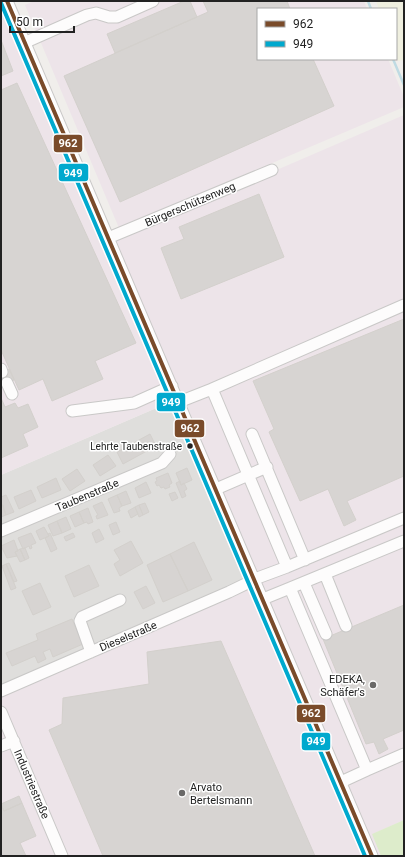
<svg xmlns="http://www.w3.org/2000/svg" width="405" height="857" font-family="Roboto,sans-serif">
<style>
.residential{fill:#dfdedc}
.industrial{fill:#ede4e9}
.farmland{fill:#efefdf}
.grass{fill:#ddeccb}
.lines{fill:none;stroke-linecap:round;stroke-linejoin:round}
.stream{stroke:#bfdbe3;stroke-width:2.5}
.building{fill:#d7d4d2;stroke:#d3d0cc}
.minor-casing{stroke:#c9c8c7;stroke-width:13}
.minor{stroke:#fdfcfc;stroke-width:11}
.bus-1-casing{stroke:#fff;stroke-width:7}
.bus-2-casing{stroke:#fff;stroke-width:7}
.bus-1{stroke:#7a4b2a;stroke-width:4}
.bus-2{stroke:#00a9ce;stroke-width:4}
.bus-dot{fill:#222;stroke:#fff;stroke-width:1.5}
.poi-dot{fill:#6a6968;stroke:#fff;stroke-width:1.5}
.labels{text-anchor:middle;stroke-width:3;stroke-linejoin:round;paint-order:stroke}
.bus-label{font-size:10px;fill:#222;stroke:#fff;text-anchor:end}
.street-label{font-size:11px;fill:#222;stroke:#fff}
.poi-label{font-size:11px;fill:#222;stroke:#fff;text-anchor:end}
.line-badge{stroke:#fff;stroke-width:1.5}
.badge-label{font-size:11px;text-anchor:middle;font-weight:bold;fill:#fff}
</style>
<rect width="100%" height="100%" fill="#f0eeeb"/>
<path class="residential" d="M175,400l78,188 -252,104v-217z"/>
<path class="industrial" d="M34,1h330l3,8h-109v50h130l16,38v10l-285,121 -94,-223z
M1,11l104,233 299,-129v705l-31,14 8,22h-380v-164l252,-104 -78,-188 -174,75z"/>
<path class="farmland" d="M376,1h28v59l-6,1 -2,-6v-46h-17z"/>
<path class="grass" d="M404,820v36h-23l-9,-22z"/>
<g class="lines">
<path class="stream" d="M368,1l3,8
M393,59l11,26"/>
</g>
<path class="building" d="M184,1h6l7,16 -82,36 -8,-19z
M203,1h84l3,8h-32v50h55l21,47 -214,96 -56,-126 144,-64z
M1,40l12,31 -12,5z
M17,83l119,260 -41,18 8,18 -51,22 -9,-22 -24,11 -18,-40v-260z
M259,194l25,63 -103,42 -20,-51 23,-9 -5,-12z
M404,319v157l-57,25 9,19 -12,6 -16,-37 -28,12 -31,-69 5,-3 -21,-48z
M9,369l5,11 -13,5v-13z
M1,398l4,9 10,-4 3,5 10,-4 10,23 -15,7 5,12 -27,12z
M150,434l6,12 -33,18 -6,-12z
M108,455l8,11 -16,10 -7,-11z
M187,468l5,12 -11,5 -5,-12z
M77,469l8,12 -15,10 -8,-12z
M168,473l4,10 -3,2 1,2 -5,2 -1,-2 -3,1 -2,-3 -2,1 -2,-4 2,-1 -1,-3z
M56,478l5,12 -19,8 -5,-11z
M180,481l1,4 3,-2 3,6 -3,2 2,5 -4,2 -6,-15z
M146,482l5,11 -12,5 -4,-10z
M31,490l5,11 -17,8 -5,-12z
M126,491l5,12 -9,3 -5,-11z
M175,492l3,6 -6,3 -3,-7z
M6,495l8,17 -8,3 -5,-13v-5z
M117,495l5,11 -3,2 1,3 -6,2 -6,-14z
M102,502l6,13 -11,4 -1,-3 2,-1 -5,-9z
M145,503l4,9 -6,3 -4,-10z
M1,505h2l3,10 -5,2z
M139,505l4,10 -4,2 -4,-10z
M135,507l3,7 -7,4 -3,-7z
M88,508l5,14 -5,2 -1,-2 -3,1 -5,-11z
M79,512l5,11 -9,4 -5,-11z
M66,517l5,12 -9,4 -5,-12z
M57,521l5,12 -9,3 -5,-11z
M116,522l4,10 -7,3 -4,-10z
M44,527l5,9 -9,4 -4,-9z
M99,529l5,10 -8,4 -4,-10z
M31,533l5,10 -5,2 1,3 -2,1 -1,-3 -6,3 -5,-11z
M50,533l7,16 -6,3 -6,-14 4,-2 -1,-2z
M73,533l2,4 -9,4 -2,-4z
M14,540l4,11 -3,1 2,4 -10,2 -6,-12z
M131,541l12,22 -23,13 -6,-12 6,-4 -6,-10z
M194,542l18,38 -24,11 -18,-37z
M25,548l4,10 -4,2 -5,-11z
M20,549l5,11 -5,2 -5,-10z
M170,554l18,37 -25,11 -16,-37z
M9,563l8,18 -3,1 -8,-18z
M6,564l10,24 -5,2 -9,-24z
M89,565l10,21 -25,11 -9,-21z
M40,583l11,24 -18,8 -11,-24z
M146,586l9,17 -12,6 -9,-17z
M404,605v125l-21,9 5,10 -9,5 -5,-12 -8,2 -43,-105z
M72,619l11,25 -30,13 -3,-8 -7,3 3,7 -8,4 -3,-7 -23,10 -6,-13 32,-13 -2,-6z
M221,641l94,215h-212l-54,-126 13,-6 1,-26 86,-14 -2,-32z
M19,796l3,7 -18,8 -3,-7z
M22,803l14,33 -16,7 6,13h-25v-51l3,6z"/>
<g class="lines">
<g class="minor-casing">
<path id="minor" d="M7,1l365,855
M26,42l61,-27 9,-2 13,4h8l36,-16
M108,238l164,-68
M1,369l1,3
M7,383l5,11
M212,389l192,-84
M72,411l62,-8 38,-17
M252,434l53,126
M216,489l51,-22
M1,531l161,-68 8,-9
M287,567l117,-49
M325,574l21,52
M304,583l22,51
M290,588l114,-47
M263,599l27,-11 77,182 -26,12
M91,652l-11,-31 2,-4 38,-17
M1,691l228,-99 31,-15 27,-10 -75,-178 -33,13
M1,712l61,144
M1,746l13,-5
M367,770l37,-16"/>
</g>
<use href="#minor" class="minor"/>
<g class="bus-1-casing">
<path id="bus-1" d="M7,1l365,855"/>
</g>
<g class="bus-2-casing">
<path id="bus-2" d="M1,3l364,853"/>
</g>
<use href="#bus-1" class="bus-1"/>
<use href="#bus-2" class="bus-2"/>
</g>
<circle class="bus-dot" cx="190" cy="446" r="3.5"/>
<g class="poi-dot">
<circle cx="373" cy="685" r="4"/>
<circle cx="182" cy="793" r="4"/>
</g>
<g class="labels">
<g class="bus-label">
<text x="182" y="450">Lehrte Taubenstraße</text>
</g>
<g class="street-label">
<text transform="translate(190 204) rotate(-23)" y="4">Bürgerschützenweg</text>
<text transform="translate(87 495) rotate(-23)" y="4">Taubenstraße</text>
<text transform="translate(128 636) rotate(-23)" y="4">Dieselstraße</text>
<text transform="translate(32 784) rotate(67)" y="4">Industriestraße</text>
</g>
<g class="poi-label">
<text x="365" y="683">EDEKA,<tspan x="365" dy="13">Schäfer's</tspan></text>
<text x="190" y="791" text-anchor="start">Arvato<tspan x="190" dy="13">Bertelsmann</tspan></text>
</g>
</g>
<g class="line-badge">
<rect x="53" y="134" width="30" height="19" rx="4" fill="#7a4b2a"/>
<rect x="58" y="163" width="31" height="19" rx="4" fill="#00a9ce"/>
<rect x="156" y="392" width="30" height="20" rx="4" fill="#00a9ce"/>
<rect x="174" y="419" width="31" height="19" rx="4" fill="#7a4b2a"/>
<rect x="296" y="704" width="30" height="19" rx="4" fill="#7a4b2a"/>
<rect x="301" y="732" width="30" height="19" rx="4" fill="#00a9ce"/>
</g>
<g class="badge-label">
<text x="68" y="147">962</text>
<text x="73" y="177">949</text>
<text x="171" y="406">949</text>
<text x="190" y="432">962</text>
<text x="311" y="717">962</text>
<text x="316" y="745">949</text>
</g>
<rect width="405" height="857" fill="none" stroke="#222222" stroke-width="4"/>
<rect x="257" y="8" width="140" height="52" fill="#ffffff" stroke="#a7a7a7"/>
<rect x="265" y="21" width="20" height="6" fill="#7a4b2a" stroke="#a7a7a7"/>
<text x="293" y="28" font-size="12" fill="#222222">962</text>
<rect x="265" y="41" width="20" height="6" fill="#00a9ce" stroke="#a7a7a7"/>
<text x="293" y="48" font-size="12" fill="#222222">949</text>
<path d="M10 26v6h64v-6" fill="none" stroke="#222222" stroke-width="2"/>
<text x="16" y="26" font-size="12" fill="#222222" stroke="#ffffff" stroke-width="3" paint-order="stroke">50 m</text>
</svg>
